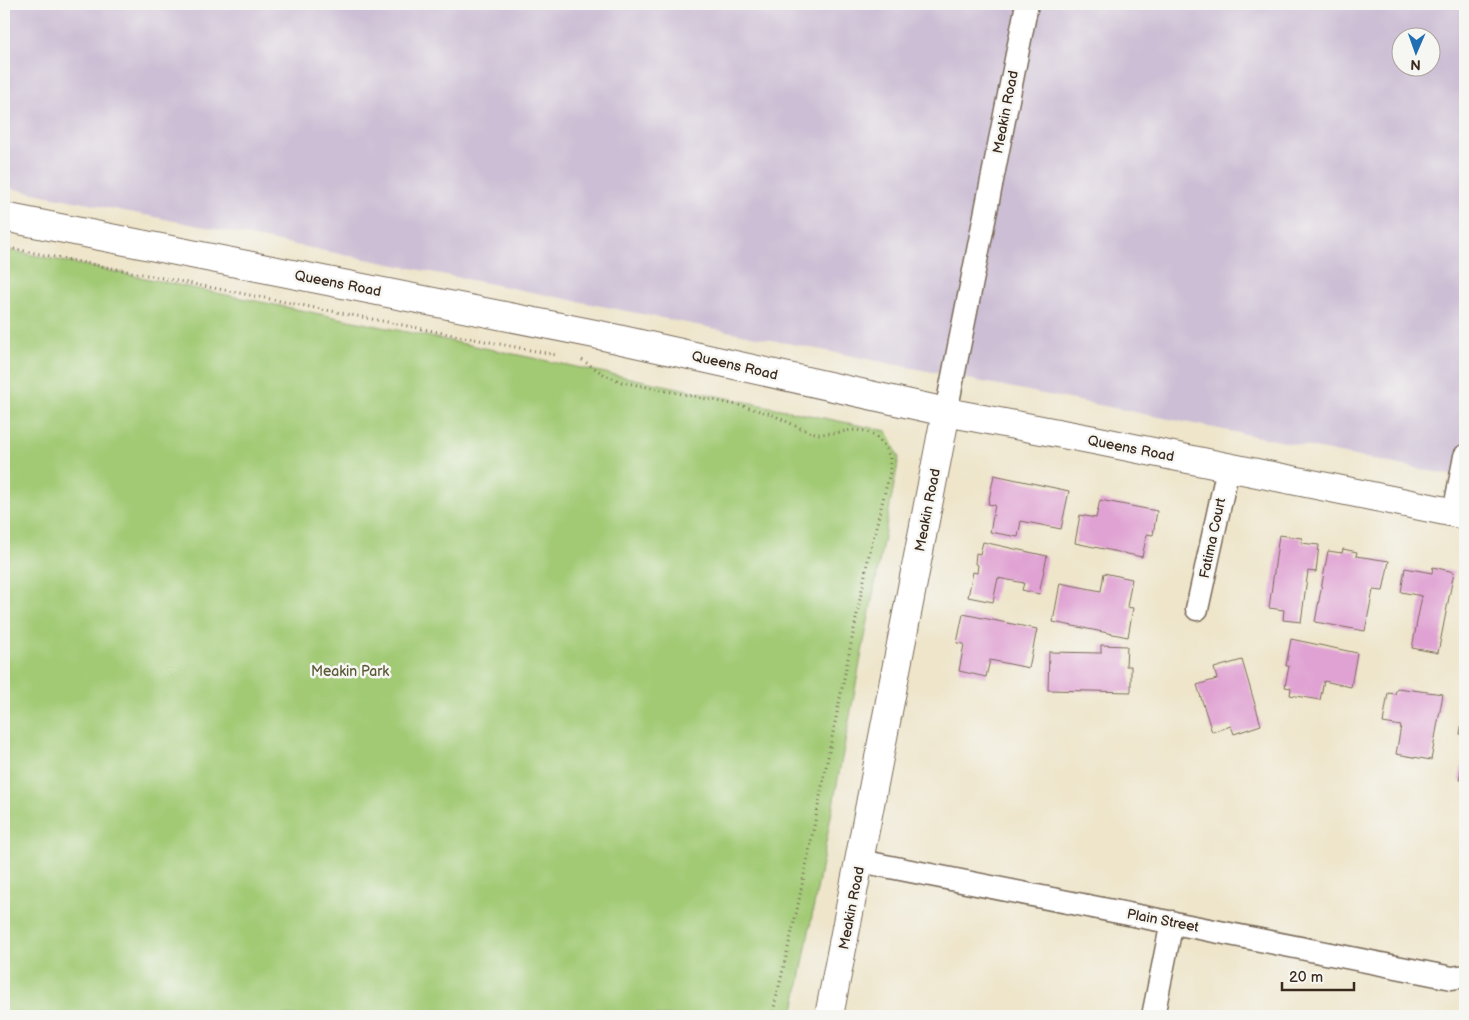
<svg xmlns="http://www.w3.org/2000/svg" width="1469" height="1020" font-family="'Balsamiq Sans',sans-serif">
<style>
.industrial{fill:#ccbed4;fill-rule:evenodd}
.green{fill:#a2ca75;stroke:#6e7a4a}
.building{fill:#e0a2d3}
.lines{fill:none;stroke-linecap:round;stroke-linejoin:round}
.minor-casing{stroke:#7a6b5a;stroke-width:25}
.tertiary-casing{stroke:#7a6b5a;stroke-width:30}
.path{stroke:#7a6b5a;stroke-width:3;stroke-dasharray:1 4;stroke-linecap:butt}
.minor{stroke:#fff;stroke-width:22}
.tertiary{stroke:#fff;stroke-width:28}
.labels{text-anchor:middle;stroke-width:5;stroke-linejoin:round;paint-order:stroke}
.street-label{font-size:14px;fill:#3b2a1e;stroke:#f6f6f2}
.park-label{font-size:14px;fill:#5a5a38;stroke:#f6f6f2}
</style>
<rect width="100%" height="100%" fill="#f6f6f2"/>
<filter id="ink" filterUnits="userSpaceOnUse"><feTurbulence type="fractalNoise" baseFrequency=".02" numOctaves="2"/><feDisplacementMap in="SourceGraphic" scale="10" xChannelSelector="R" yChannelSelector="G"/><feConvolveMatrix kernelMatrix="1 2 1 2 8 2 1 2 1" color-interpolation-filters="sRGB"/></filter>
<filter id="wash" filterUnits="userSpaceOnUse"><feTurbulence type="fractalNoise" baseFrequency=".0096" numOctaves="4" result="noise"/><feDisplacementMap in="SourceGraphic" scale="20" xChannelSelector="R" yChannelSelector="G"/><feGaussianBlur stdDeviation="1.12" result="paint"/><feColorMatrix in="noise" values="0 0 0 0 0 0 0 0 0 0 0 0 0 0 0 0 0 1.4 0 .05"/><feComposite in="paint" operator="in"/></filter>
<g filter="url(#wash)">
<rect width="100%" height="100%" fill="#eee5ca"/>
<path class="industrial" d="M4,4h1461v474l-1461,-291zM1402,38h30v30h-30z"/>
<path class="green" d="M4,249l883,182 12,27 -106,558h-789z"/>
<g id="blocks">
<path class="building" d="M994,475l75,16 -8,38 -40,-8 -3,16 -28,-5 5,-27 -7,-1z
M1100,500l57,11 -4,24 -6,-1 -5,23 -67,-14 5,-28 16,3z
M1279,535l23,3 -1,5 18,2 -3,27 -8,-1 -7,51 -18,-2 1,-10 -15,-2z
M983,542l64,14 -8,38 -17,-4 2,-7 -26,-5 -5,24 -25,-5 5,-25 4,1 1,-8 -3,-1 1,-11 4,1z
M1343,549l14,3 -1,4 33,5 -6,30 -10,-1 -8,41 -50,-9 13,-71 14,2z
M1433,567l21,5 -16,81 -26,-5 10,-52 -21,-4 4,-24 27,5z
M1104,573l28,6 -5,28 6,1 -5,29 -75,-15 7,-39 41,8z
M963,614l74,15 -8,39 -39,-8 -4,17 -27,-6 5,-27 -7,-1z
M1291,639l66,14 -6,34 -27,-6 -4,19 -30,-5 1,-7 -6,-1 4,-21h-3z
M1101,645l26,1 -1,20h5v26l-83,-2 1,-38 52,1z
M1242,660l19,65 -27,9 -3,-8 -19,6 -15,-47 20,-6 -3,-11z
M1397,688l46,6 -12,66 -35,-6 5,-28 -18,-3 5,-30 7,1z
M1464,710h1v25l-5,-1z
M1463,762h2v19l-6,-1z"/>
</g>
</g>
<g filter="url(#ink)">
<use href="#blocks" fill-opacity="0" stroke="#7a6b5a" stroke-width="1"/>
<g class="lines">
<g class="minor-casing">
<path id="minor" d="M946,412l81,-408
M1454,513l11,-57
M1197,609l31,-141
M860,861l592,117 13,-2
M1153,1016l19,-94"/>
</g>
<g class="tertiary-casing">
<path id="tertiary" d="M4,217l591,117 351,78 148,28 371,75
M829,1016l117,-604"/>
</g>
<path class="path" d="M4,247l552,108
M582,360l23,15 17,7 120,24 29,8 31,15 16,5 18,-1 15,-3 14,1 10,5 8,8 7,13v15l-21,83 -72,355 -25,106"/>
<use href="#minor" class="minor"/>
<use href="#tertiary" class="tertiary"/>
</g>
</g>
<g class="labels">
<g class="street-label">
<text transform="translate(1005 112) rotate(-79)" y="5">Meakin Road</text>
<text transform="translate(338 283) rotate(11)" y="5">Queens Road</text>
<text transform="translate(735 365) rotate(13)" y="5">Queens Road</text>
<text transform="translate(1131 448) rotate(11)" y="5">Queens Road</text>
<text transform="translate(927 510) rotate(-79)" y="5">Meakin Road</text>
<text transform="translate(1212 538) rotate(-78)" y="5">Fatima Court</text>
<text transform="translate(851 908) rotate(-79)" y="5">Meakin Road</text>
<text transform="translate(1163 920) rotate(11)" y="5">Plain Street</text>
</g>
<g class="park-label">
<text x="350" y="676">Meakin Park</text>
</g>
</g>
<rect width="1469" height="1020" fill="none" stroke="#f6f6f2" stroke-width="20"/>
<g transform="translate(1416 52) rotate(182)"><circle r="24" fill="#f6f6f2" stroke="#aba49d"/>
<path d="M0-4L9 19L0 12L-9 19Z" fill="#1f6fb2"/>
<text y="-8" font-size="14" font-weight="bold" text-anchor="middle" fill="#3b2a1e">N</text>
</g>
<path d="M1282 982v8h72v-8" fill="none" stroke="#3b2a1e" stroke-width="2.5"/>
<text x="1289" y="982" font-size="15" fill="#3b2a1e" stroke="#f6f6f2" stroke-width="4" paint-order="stroke">20 m</text>
</svg>
